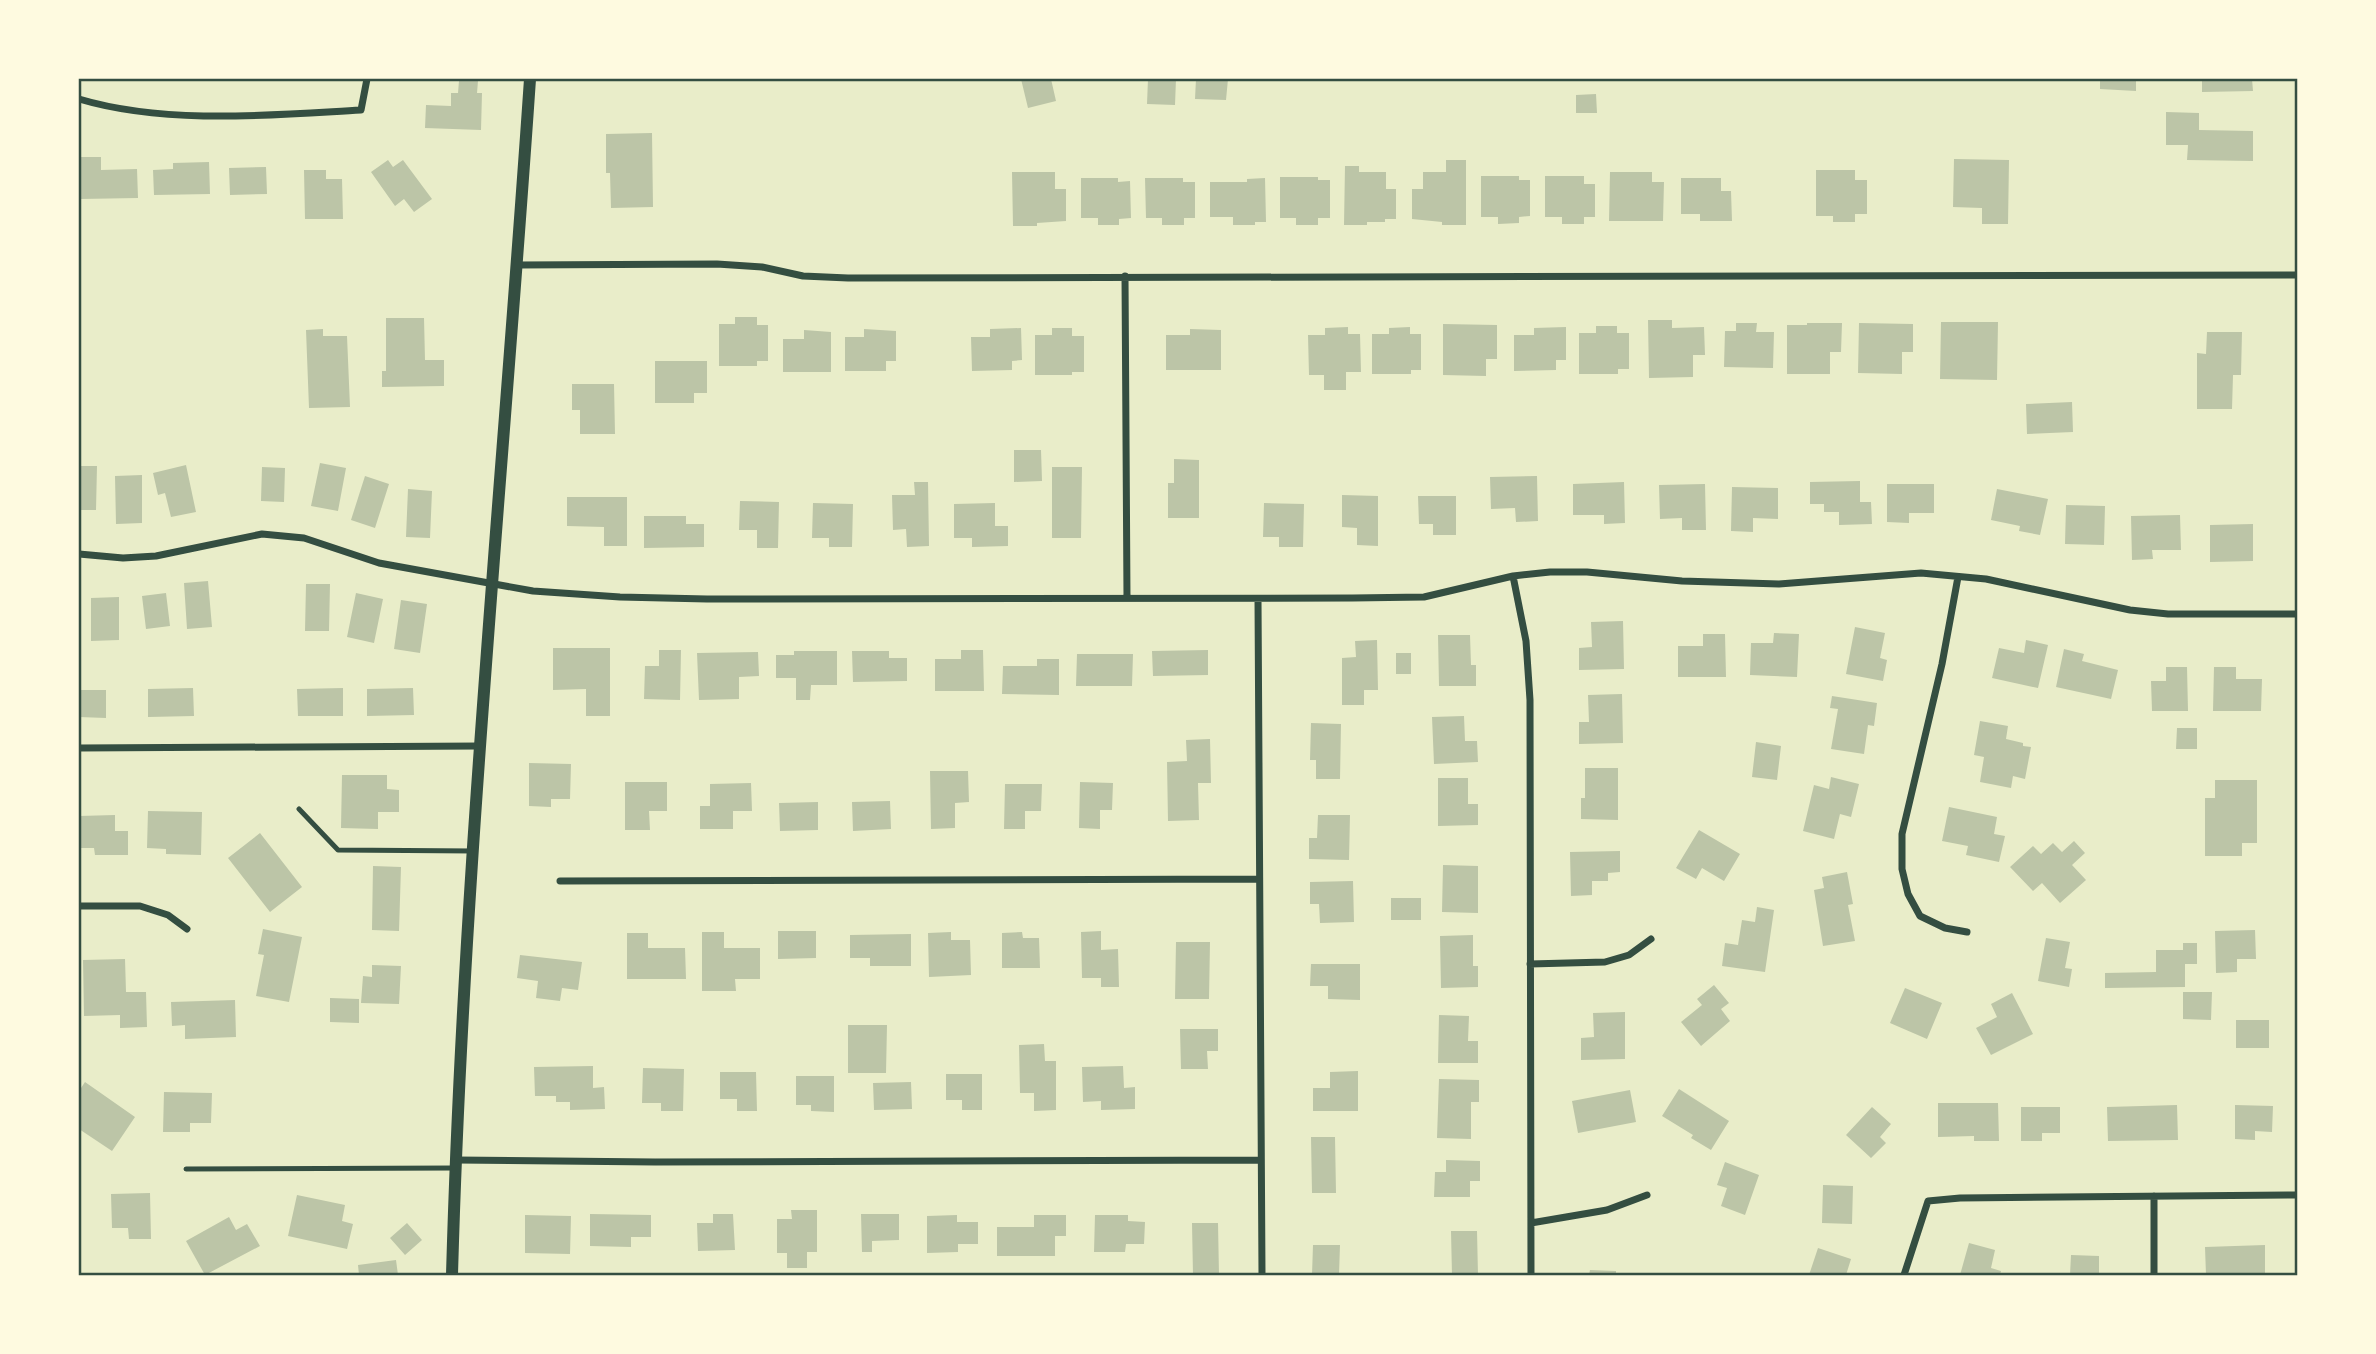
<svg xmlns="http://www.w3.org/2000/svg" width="2376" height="1354" font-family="'Exo 2',sans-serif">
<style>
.building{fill:#bcc5a7}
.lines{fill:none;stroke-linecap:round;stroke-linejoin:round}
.service{stroke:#344e41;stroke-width:5}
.minor{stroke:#344e41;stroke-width:7}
.tertiary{stroke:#344e41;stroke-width:12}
.neatline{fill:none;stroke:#344e41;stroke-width:2.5}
</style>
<rect width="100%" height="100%" fill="#e9edc9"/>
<path class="building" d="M1021,79h30l5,22 -28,7z
M1148,79h28l-1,26 -28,-1z
M1196,79h32l-2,21 -31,-1z
M2100,79h36v12l-36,-2z
M2202,79h50l1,12 -51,1z
M459,81h19l-1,12h5l-1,37 -56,-2 1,-23 25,1v-13h7z
M1596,94l1,19h-21v-18z
M2166,112l33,1v17l54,1v30l-66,-1 1,-15h-22z
M652,133l1,74 -42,1 -1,-35h-4v-39z
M79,157h22v13l36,-1 1,29 -58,1z
M1954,159l55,1 -1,64h-26v-16l-29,-1z
M388,160l5,7 10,-7 29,39 -18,13 -10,-13 -9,7 -24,-34z
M1446,160h20v65h-24v-3l-30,-3v-30h11v-17h23z
M209,162l1,32 -56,1 -1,-25 20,-1v-6z
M1345,166h14v6h27v17h10v30h-11v3h-18v3h-23z
M266,167l1,27 -37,1 -1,-27z
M304,170h22v9h16l1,40h-38z
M1816,170h39v10h12v34h-12v8h-22v-6h-17z
M1012,172h43v17h11v32l-29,2v3h-24z
M1610,172h42v10h12l-1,39h-54z
M1481,176h38v4h11v36l-11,1v6l-21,1v-7h-17z
M1545,176h39v8h11v33h-11v7h-22v-7h-17z
M1280,177h38v3h12v38h-12v7h-22v-7h-16z
M1081,178h37v4l12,-1 1,37 -12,1v6h-21v-7h-17z
M1145,178h38v4h12v36h-11v7h-22v-7h-16z
M1265,178l1,44h-11v3h-22v-8h-23v-35h37v-3z
M1681,178h40v13h10l1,30h-32v-7h-19z
M735,317h22v8h11v36h-11v5h-38v-42h16z
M386,318h38l1,42h19v26l-62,1v-16h4z
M1648,320h24v8l32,-1 1,28h-12v22l-44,1z
M1941,322h57l-1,58 -57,-1z
M1736,323h21l-1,9h18l-1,36 -49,-1 1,-36h11z
M1807,323h35l-1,29h-11v22h-43v-49h20z
M1859,323l54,1v28h-11v22l-44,-1z
M1443,324l54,1v34h-11v17l-43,-1z
M1596,326h21v7h12v36h-11v5h-39v-41h17z
M1348,327v7h12l1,38h-15v18h-22v-15h-15l-1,-40h17v-7z
M1410,327v7h11v36h-10v4h-39v-40h17v-6z
M1566,327v33h-10v10l-42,1v-36h20v-7z
M1021,328l1,32 -10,1v9l-40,1 -1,-34h19v-8z
M1052,328h20v8h12v36h-12v3h-37v-40h17z
M323,329v7h24l3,71 -41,1 -3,-78z
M864,329l32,2v30h-10v10h-41v-34h19z
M1190,329l31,1v40h-55v-35h24z
M804,330l27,2v40h-48v-33h21z
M2207,332h35l-1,43h-8l-1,34h-35v-56l9,1z
M655,361h52v32h-13v10h-39z
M572,384h42l1,50h-35v-24h-8z
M2072,402l1,30 -46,2 -1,-30z
M1014,450h27l1,31 -28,1z
M1174,459l25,1v58h-31v-35h6z
M320,463l26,5 -8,43 -27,-5z
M186,465l10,47 -25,5 -6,-24 -7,2 -5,-22z
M79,466h18l-1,44h-17z
M262,467l23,1 -1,34 -23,-1z
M1052,467h30l-1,71h-29z
M142,475v48l-26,1 -1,-48z
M365,476l24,8 -14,44 -24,-8z
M1537,476l1,45 -22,1 -1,-14 -24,1 -1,-32z
M1860,481v21h11l1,22 -33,1v-13h-15v-8h-14v-22z
M914,482h14l1,64 -22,1 -1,-18 -13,1 -1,-35h23z
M1624,482l1,41 -21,1v-9h-31v-31z
M1705,484l1,46h-24v-12l-22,1 -1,-34z
M1887,484h47v29h-25v10l-22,-1z
M1732,487l46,1v31l-25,-1v14l-22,-1z
M408,489l24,2 -2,47 -24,-1z
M1997,489l51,10 -8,36 -21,-4 1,-5 -29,-6z
M1342,495l36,1v50l-21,-1v-17l-15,-1z
M1418,496h38v39h-23v-11h-14z
M567,497h60v49h-23v-19l-37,-1z
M740,501l39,1 -1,46h-21v-18h-18z
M813,503l40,1 -1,43h-23v-9h-17z
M995,503v23h13v20l-36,1v-9h-18v-34z
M1264,503l40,1 -1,43h-24v-10h-16z
M2066,505l39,1 -1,39 -39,-1z
M2180,515l1,35h-29l1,9 -21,1 -1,-44z
M644,516h42v8h18v23l-60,1z
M2253,524v37l-43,1v-37z
M208,581l4,46 -25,2 -3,-46z
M306,584h24l-1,47h-24z
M166,593l4,33 -24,3 -4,-33z
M356,593l27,6 -9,44 -27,-6z
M119,597v43l-28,1v-43z
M401,600l26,4 -7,49 -26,-4z
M1623,621l1,48 -45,1v-22l13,-1 -1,-25z
M1855,627l30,6 -5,25 7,2 -4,21 -37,-7z
M1774,633l25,1 -2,43 -47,-2 1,-32h22z
M1703,634h22l1,43h-48v-31h25z
M1438,635h32l1,30h5v21h-37z
M1377,640l1,50h-14v15h-22v-47l14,-1 -1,-16z
M2026,640l22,5 -10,43 -46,-10 7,-30 25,5z
M553,648h57v68h-24v-27l-33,1z
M2064,649l20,5 -2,7 36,9 -7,29 -55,-12z
M659,650h22l-1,50 -36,-1 1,-33h14z
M961,650h22l1,41h-49v-32h26z
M1208,650v25l-55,1 -1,-25z
M794,651h43v34h-26l-1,15h-14v-22h-20v-23h18z
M852,651h37v7h18v23l-54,1z
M758,652l1,24 -20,1v22l-40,1 -2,-47z
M1396,653h15v21h-15z
M1077,654h56l-1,32h-56z
M1037,659h22v36l-57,-1 1,-28h34z
M2166,667h21l1,44h-36l-1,-30h15z
M2214,667h22v12h26l-1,32h-48z
M193,688l1,28 -46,1v-28z
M343,688v28h-45l-1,-27z
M413,688l1,27 -47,1v-27z
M79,690h27v28l-27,-1z
M1622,694l1,49 -44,1v-22h10l-1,-27z
M1832,696l45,7 -3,23 -6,-1 -4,29 -33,-5 7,-40 -8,-1z
M1464,716l1,25h12l1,21 -44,2 -2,-47z
M1980,721l28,5 -2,13 17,4v3l8,1 -6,32 -12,-3 -2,12 -31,-6 4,-25 -10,-2z
M1311,723l30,1 -1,55h-24v-19h-6z
M2177,728h20v21h-21z
M1210,739l1,44h-13l1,37 -31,1 -1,-59 20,-1 -1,-21z
M1756,742l25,4 -4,34 -25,-3z
M529,763l42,1 -1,35h-19v8l-22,-1z
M1585,768h33v52l-37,-1v-21h4z
M930,771h38l1,31 -14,1v25l-24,1z
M342,775h45v14l12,1v22h-21v17l-37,-1z
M1831,777l28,7 -8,33 -11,-3 -6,25 -31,-8 11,-46 15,4z
M1438,778h30v26h10v21l-40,1z
M2215,780h42v63h-15v13h-37v-58h10z
M625,782h42v29h-18l1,19h-25z
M1080,782l33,1 -1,27h-12v19l-21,-1z
M751,783l1,28h-19v18h-33v-23h10v-22z
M1005,784h37l-1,27h-16v18h-21z
M890,801l1,28 -38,2 -1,-29z
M818,802v28l-38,1 -1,-28z
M1949,807l48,10 -3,17 11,2 -6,26 -33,-7 2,-9 -26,-5z
M148,811l54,1 -1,43 -35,-1v-5l-19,-1z
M115,815v16h13v24h-33l-1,-7h-15v-32z
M1318,815h32l-1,45 -40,-1v-21h8z
M1699,830l41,24 -16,27 -22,-13 -6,11 -20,-11z
M260,833l42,54 -32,25 -42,-54z
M2074,841l11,12 -13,12 14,15 -26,23 -18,-20 -9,8 -23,-24 23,-21 8,8 12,-11 9,9z
M1620,851v21l-12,1v8h-16v14l-21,1 -1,-44z
M1443,865l35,1v47l-36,-1z
M373,866l28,1 -2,64 -27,-1z
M1847,872l6,32 -5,1 7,36 -32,5 -9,-56 10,-2 -2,-11z
M1353,881l1,41 -34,1 -1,-19h-9v-22z
M1391,898h30v22h-30z
M1757,907l17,3 -9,62 -43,-6 3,-23 13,2 4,-25 13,2z
M263,929l39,8 -13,65 -33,-6 8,-41 -6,-1z
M2255,930l1,29h-19v13l-21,1 -1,-42z
M778,931h38v27l-38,1z
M1101,931v19l17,-1 1,38h-18v-9h-19l-1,-46z
M702,932h22v16h36v31h-25l1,12h-34z
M951,932v8h19l1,35 -42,2 -1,-44z
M1022,932l1,6h16l1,30h-38v-35z
M627,933h21v15h37l1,31h-59z
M911,934v32h-41v-8h-20v-23z
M1473,935v31h5v21l-37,1 -1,-52z
M2046,938l24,4 -5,26 7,1 -3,18 -31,-6z
M1176,942h34l-1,57h-34z
M2183,943h14v21h-12v23l-80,1v-15l51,-1v-22h27z
M520,955l62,7 -4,28 -16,-2 -2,13 -24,-3 2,-17 -21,-3z
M125,959l1,33h20l1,35 -27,1v-13l-36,1 -1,-56z
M1311,964h49v36l-32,-1v-13h-18z
M372,965l29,1 -2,38 -38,-1 2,-27 9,1z
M1714,985l15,18 -8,6 9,12 -29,25 -20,-24 21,-17 -5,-6z
M1905,988l37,15 -15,36 -37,-16z
M2183,992h29l-1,28 -28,-1z
M2012,993l21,41 -42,21 -15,-27 21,-11 -6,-13z
M330,998l29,1v24l-29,-1z
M235,1000l1,37 -51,2v-14l-13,1 -1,-24z
M1625,1012v47l-44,1v-22l13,-1 -1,-24z
M1439,1015l30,1 -1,25h10v22h-40z
M2236,1020h33v28h-33z
M848,1025h39l-1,48h-38z
M1180,1029h38v22h-11l1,18h-27z
M1044,1044l1,17h11v49l-22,1v-18h-14l-1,-48z
M593,1066v22l11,-1 1,22 -35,1v-8h-14v-6h-21l-1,-29z
M1123,1066l1,22 11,-1v22l-34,1v-9l-18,1 -1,-35z
M643,1068l41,1 -1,42h-22v-8h-19z
M1358,1071v40h-45v-23h17v-16z
M720,1072h36l1,39h-20v-12h-17z
M946,1074h36v36h-20v-10h-16z
M796,1076h38v36l-23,-1v-6h-15z
M1439,1079l40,1v22h-8v37l-34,-1z
M85,1082l50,35 -23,34 -33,-22v-38z
M911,1082l1,27 -38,1 -1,-27z
M1679,1089l50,32 -18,29 -20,-12 2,-3 -31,-19z
M1630,1090l6,32 -58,11 -6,-32z
M164,1092l48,1 -1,30h-21v9h-27z
M1938,1103h60l1,38h-25v-5l-36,1z
M2177,1105l1,35 -70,1 -1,-34z
M2235,1105l38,1 -1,26 -17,-1v9l-20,-1z
M1872,1107l19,17 -11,13 6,6 -15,15 -25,-23z
M2021,1107h39v26h-18v8h-21z
M1311,1137h24l1,56h-24z
M1446,1160l34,1v20h-10v16h-36l1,-25h11z
M1725,1162l34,13 -14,40 -24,-9 6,-18 -10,-3z
M1823,1185l30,1 -1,38 -30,-1z
M150,1193l1,46h-22l-1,-11h-16l-1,-34z
M297,1195l48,10 -3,16 11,3 -6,25 -59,-13z
M791,1210h26v42h-10v16h-20v-15h-10v-34h15z
M590,1214l61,1v22h-20v10l-41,-1z
M713,1214h20l2,36 -37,1 -1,-28h16z
M861,1214h38v26l-27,1v11h-10z
M525,1215l46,1 -1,38 -45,-1z
M957,1215v7h21v22h-20v8l-31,1v-37z
M1034,1215h32v21h-11v20h-58v-29h37z
M1095,1215h33v6l17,1 -1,22h-18l-1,8h-31z
M229,1217l7,13 11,-6 13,22 -55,29 -19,-34z
M407,1223l15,17 -17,15 -15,-17z
M1192,1223h26l1,52h-26z
M1451,1231h26l1,44h-26z
M1969,1243l26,7 -4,18 10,3 -1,4h-40z
M1313,1245h27l-1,30h-27z
M2265,1245v30h-59l-1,-28z
M1818,1248l33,11 -5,16h-37z
M2071,1255l28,1v19h-29z
M396,1260l2,15h-39l-1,-10z
M1590,1270l26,1v4h-27z"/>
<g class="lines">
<path class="service" d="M299,809l39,41 136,1
M186,1169l269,-1"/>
<path class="minor" d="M79,99c87,26 192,16 282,11l6,-31
M518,265l199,-1 45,3 41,9 45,2 1449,-3
M1125,276l2,322
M79,554l44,4 33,-2 106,-22 42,4 75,25 154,28 87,6 87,2 646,-1 71,-1 89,-21 37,-4h37l95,9 97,3 142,-11 65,6 144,31 38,4h129
M1513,576l13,65 4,59 1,575
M1958,577l-16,87 -40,170v35l6,25 12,22 25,12 22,4
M1258,599l4,676
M79,748l401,-2
M560,881l698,-2
M79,906h61l28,9 19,14
M1530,964l75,-2 24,-7 22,-16
M456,1160l199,2 606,-2
M2154,1196v79
M1531,1223l76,-13 40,-15
M1904,1275l24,-74 32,-3 337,-3"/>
<path class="tertiary" d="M452,1275c11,-399 51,-798 78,-1196"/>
</g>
<rect width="2376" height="1354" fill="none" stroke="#fefae0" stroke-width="161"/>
<rect x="80" y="80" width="2216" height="1194" class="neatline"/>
</svg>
